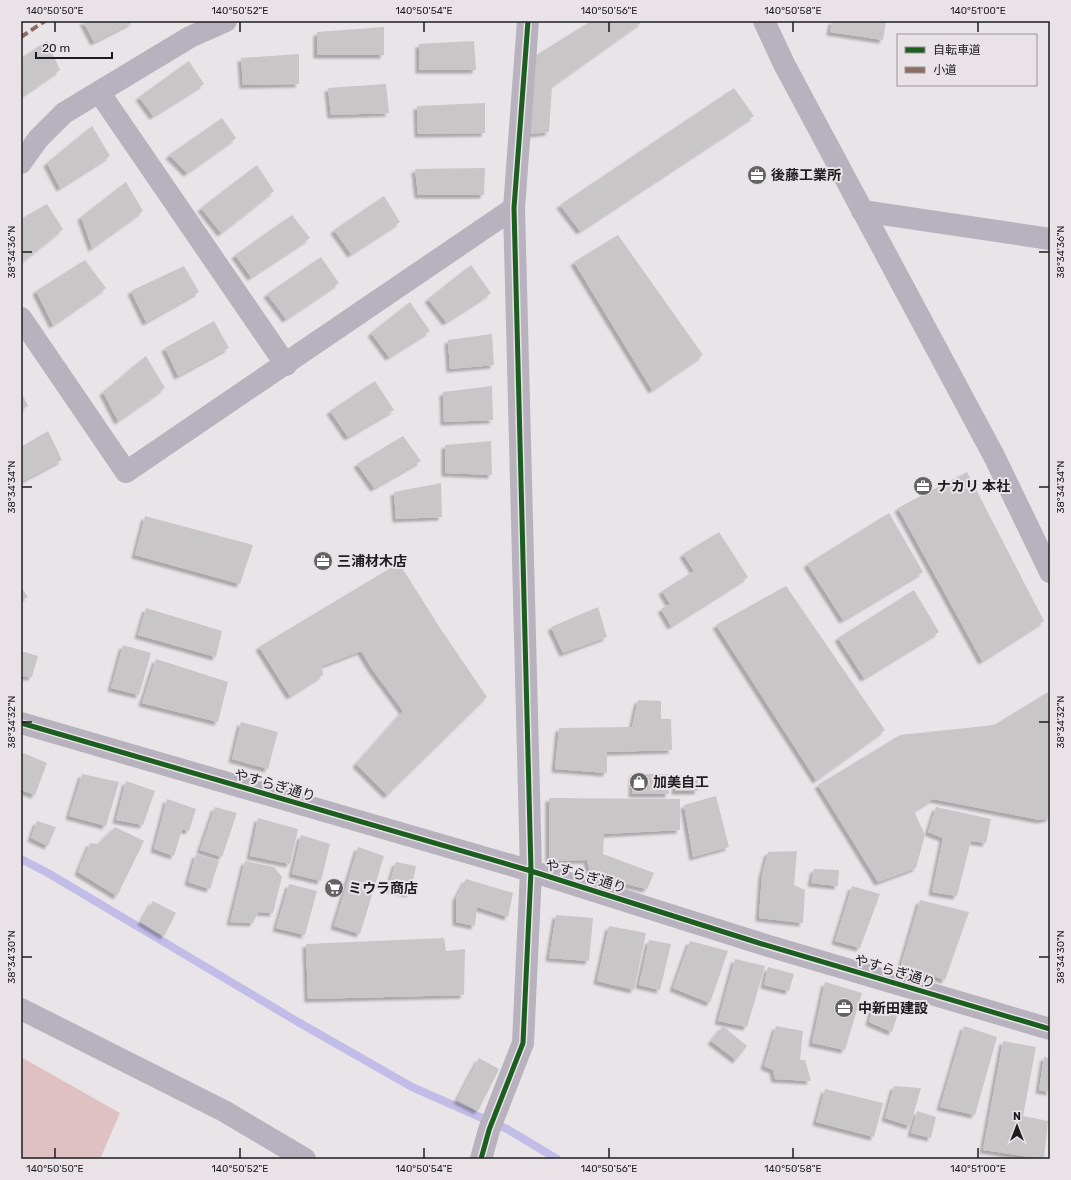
<svg xmlns="http://www.w3.org/2000/svg" width="1071" height="1180" font-family="Rubik,'Noto Sans JP',sans-serif">
<style>
.green{fill:#e0c1c3}
.lines{fill:none;stroke-linecap:round;stroke-linejoin:round}
.stream{stroke:#c1bce8;stroke-width:8}
.building{fill:#c9c6c8;filter:url(#shadow)}
.minor{stroke:#b8b1be;stroke-width:22}
.quiet{stroke:#8d6e63;stroke-width:4;stroke-dasharray:8 4;stroke-linecap:butt}
.cycleway-casing{stroke:#e9e3e8;stroke-width:8}
.cycleway{stroke:#1b5e20;stroke-width:5}
.ticks{fill:none;stroke:#1e1c1e;stroke-width:1.5}
.labels{text-anchor:middle;stroke-width:4;stroke-linejoin:round;paint-order:stroke}
.poi-label{font-size:14px;font-weight:bold;fill:#1e1c1e;stroke:#e9e3e8;text-anchor:start}
.street-label{font-size:14px;fill:#1e1c1e;stroke:#e9e3e8}
.neatline{fill:none;stroke:#1e1c1e;stroke-width:1.5}
.ticks-label{font-size:10px;text-anchor:middle;fill:#1e1c1e}
</style>
<defs>
<filter id="shadow"><feDropShadow dx="-3.5" dy="3.5" stdDeviation="1" flood-color="#0004"/></filter>
</defs>
<rect width="100%" height="100%" fill="#e8e4e7"/>
<path class="green" d="M21,1057l99,56 -20,46h-79z"/>
<g class="lines">
<path class="stream" d="M21,859l27,14 250,149 114,65 95,42 50,30"/>
</g>
<path class="building" d="M83,21h52l-41,21z
M591,21h52l-91,65 -3,46 -18,2 -1,-75z
M832,21h54l-3,19 -53,-8z
M384,27v28h-67v-23z
M47,41l13,29 -39,27v-39z
M474,41l2,29h-57v-26z
M299,54v30l-56,1 -2,-27z
M189,61l15,23 -51,32 -14,-19z
M386,84l3,29 -58,2 -3,-27z
M734,88l20,28 -174,115 -20,-26z
M485,103v30l-67,1 -1,-28z
M222,118l14,20 -49,35 -18,-18z
M92,126l18,30 -50,32 -13,-25z
M257,165l17,26 -53,42 -20,-25z
M485,168l-1,27h-66l-3,-26z
M126,182l17,29 -51,37 -11,-31z
M384,196l16,26 -49,32 -17,-24z
M47,204l16,25 -42,34v-44z
M292,215l18,23 -59,39 -16,-22z
M618,235l85,120 -51,35 -78,-128z
M321,257l18,26 -53,36 -19,-25z
M85,260l21,28 -53,37 -17,-34z
M471,265l20,28 -45,29 -18,-23z
M184,266l15,26 -53,30 -15,-31z
M410,302l20,29 -41,26 -18,-24z
M214,321l15,27 -51,28 -13,-28z
M492,334l2,31 -44,4 -2,-29z
M146,356l19,32 -47,33 -15,-29z
M375,381l19,29 -46,27 -18,-26z
M492,386l1,34 -49,2 -1,-30z
M21,392l7,14 -7,4z
M48,431l14,29 -41,22v-35z
M403,436l18,25 -47,27 -17,-24z
M491,441l1,34 -47,-2v-28z
M967,472l77,149 -62,40 -84,-153z
M441,483l1,34 -46,2 -2,-27z
M889,513l34,59 -80,48 -36,-56z
M145,516l108,29 -13,39 -105,-29z
M719,532l29,45 -77,49 -10,-17 9,-5 -8,-13 32,-20 -11,-17z
M399,563l41,65 47,69 -100,98 -31,-31 47,-53 -31,-42 -11,-18 -39,15 1,9 -33,21 -31,-49z
M786,586l99,144 -69,50 -100,-155z
M21,587l7,10 -7,4z
M914,590l25,42 -75,46 -26,-40z
M598,607l9,30 -44,16 -12,-26z
M146,608l76,23 -6,26 -78,-22z
M123,645l28,8 -12,42 -28,-7z
M21,651l17,5 -6,21 -11,-1z
M156,659l72,23 -10,40 -76,-19z
M1050,691v127l-10,2 -107,-21 -19,12 11,24 -9,33 -38,14 -60,-97 82,-50 94,-10z
M638,700l23,1v18h10l1,31 -65,2v21l-52,-4 4,-41 73,-1z
M241,722l37,10 -10,37 -36,-10z
M21,752l26,11 -12,32 -14,-5z
M82,774l37,8 -13,44 -37,-10z
M633,774h35l1,20h-37z
M676,775h22v16h-23z
M126,781l29,10 -12,34 -27,-5z
M716,796l13,51 -36,10 -9,-52z
M549,798l131,1v31l-76,4 -1,20 51,19 -7,16 -56,-13 -4,-16 -38,1z
M167,799l29,10 -7,22 -7,-2 -8,27 -20,-7z
M215,807l22,6 -15,44 -22,-7z
M936,807l55,12 -5,24 -15,-2 -14,55 -25,-4 11,-54 -15,-6z
M258,818l40,11 -8,35 -40,-8z
M37,821l19,6 -8,19 -17,-8z
M115,827l29,14 -27,55 -39,-24 12,-29 8,1z
M301,835l29,9 -9,37 -29,-7z
M358,847l26,9 -24,78 -26,-8z
M797,851l-3,34 11,5 -2,33 -44,-5 3,-43 6,-23z
M196,854l23,7 -9,28 -22,-7z
M245,861l29,6 8,10 -9,36 -15,-1 -5,11 -23,-1z
M396,862l20,4 -6,28 -22,-6z
M814,869l25,1 -1,16 -27,-3z
M466,879l47,14 -5,24 -31,-10 -2,19 -19,-4v-24z
M289,884l28,7 -12,44 -29,-7z
M852,886l28,8 -20,54 -25,-7z
M920,900l49,12 -24,68 -44,-15z
M153,901l23,12 -12,23 -23,-14z
M556,915l37,3 -4,43 -40,-3z
M609,926l37,7 -12,57 -37,-9z
M444,938l2,13 19,-2 -1,46 -156,4 -2,-55z
M649,940l22,4 -11,46 -21,-5z
M690,941l38,10 -18,52 -37,-15z
M735,959l30,7 -18,61 -29,-6z
M768,967l26,7 -5,17 -25,-6z
M825,982l37,11 -17,57 -33,-7z
M874,1002l25,8 -7,22 -23,-10z
M723,1026l24,20 -11,14 -25,-19z
M776,1026l27,5 -3,29h5l6,21 -36,-2 -2,-9 -9,-4z
M964,1026l33,11 -22,78 -35,-8z
M1003,1041l33,6 -13,69 25,5 -4,38 -61,-9z
M1044,1057l6,1v34l-11,-2z
M479,1058l20,11 -21,42 -21,-11z
M894,1086l27,2 -11,38 -25,-8z
M825,1089l58,14 -9,34 -58,-15z
M917,1111l19,6 -5,21 -20,-5z"/>
<g class="lines">
<path class="minor" d="M764,21l20,43 210,392 56,116
M99,92l187,273
M21,163l17,-24 26,-26 126,-76 36,-16
M862,211l188,28
M21,318l105,154 388,-264
M21,723l510,148 231,73 288,85
M21,1009l203,102 81,48
M481,1159l8,-29 34,-87 8,-172 -17,-663 14,-187"/>
<path class="quiet" d="M21,37l24,-16"/>
<g class="cycleway-casing">
<path id="cycleway" d="M21,723l510,148 231,73 288,85
M481,1159l8,-29 34,-87 8,-172 -17,-663 14,-187"/>
</g>
<use href="#cycleway" class="cycleway"/>
</g>
<path class="ticks" d="M55,22v10M240,22v10M424,22v10M609,22v10M793,22v10M978,22v10M22,252h10M1039,252h10M22,487h10M1039,487h10M22,722h10M1039,722h10M22,957h10M1039,957h10M55,1148v10M240,1148v10M424,1148v10M609,1148v10M793,1148v10M978,1148v10"/>
<defs>
<g id="office-disc" transform="scale(1)"><circle r="9.5" fill="#656264" stroke="#e9e3e8"/><path d="M-6-3h4V-5.5h4V-3h4V5H-6ZM-1-4.5V-3h2v-1.5ZM-6 0V1H6V0Z" fill="#fff"/></g>
<g id="shop-disc" transform="scale(1)"><circle r="9.5" fill="#656264" stroke="#e9e3e8"/><path d="M-5-2.5h2.3a2.7 3.5 0 0 1 5.4 0H5L5.5 6h-11ZM-1.5-2.5h3a1.5 2.3 0 0 0-3 0Z" fill="#fff"/></g>
<g id="supermarket-disc" transform="scale(1)"><circle r="9.5" fill="#656264" stroke="#e9e3e8"/><path d="M-6-5.5h2.5l.6 2H6L4.5 2H-2.5L-4.4-4H-6ZM-1.5 3.2a1.3 1.3 0 1 0 .1 0ZM3 3.2a1.3 1.3 0 1 0 .1 0Z" fill="#fff"/></g>
</defs>
<g fill-rule="evenodd">
<use href="#office-disc" x="757" y="175"/>
<use href="#office-disc" x="923" y="486"/>
<use href="#office-disc" x="323" y="561"/>
<use href="#shop-disc" x="639" y="782"/>
<use href="#supermarket-disc" x="334" y="888"/>
<use href="#office-disc" x="844" y="1008"/>
</g>
<g class="labels">
<g class="poi-label">
<text x="771" y="180">後藤工業所</text>
<text x="937" y="491">ナカリ 本社</text>
<text x="337" y="566">三浦材木店</text>
<text x="653" y="787">加美自工</text>
<text x="348" y="893">ミウラ商店</text>
<text x="858" y="1013">中新田建設</text>
</g>
<g class="street-label">
<text transform="translate(275 785) rotate(16)" y="5">やすらぎ通り</text>
<text transform="translate(586 876) rotate(17)" y="5">やすらぎ通り</text>
<text transform="translate(895 971) rotate(17)" y="5">やすらぎ通り</text>
</g>
</g>
<rect width="1071" height="1180" fill="none" stroke="#e9e3e8" stroke-width="44"/>
<rect x="897" y="34" width="140" height="52" fill="#e9e3e8" stroke="#989397"/>
<rect x="905" y="47" width="20" height="6" fill="#1b5e20" stroke="#989397"/>
<text x="933" y="54" font-size="12" fill="#1e1c1e">自転車道</text>
<rect x="905" y="67" width="20" height="6" fill="#8d6e63" stroke="#989397"/>
<text x="933" y="74" font-size="12" fill="#1e1c1e">小道</text>
<g transform="translate(1017 1126)" stroke="#e9e3e8" stroke-width="3" paint-order="stroke">
<path d="M0-3L7 15L0 10L-7 15Z" fill="#1e1c1e"/>
<text y="-6" font-size="11" font-weight="bold" text-anchor="middle" fill="#1e1c1e">N</text>
</g>
<path d="M36 52v6h76v-6" fill="none" stroke="#1e1c1e" stroke-width="2"/>
<text x="42" y="52" font-size="12" fill="#1e1c1e" stroke="#e9e3e8" stroke-width="3" paint-order="stroke">20 m</text>
<rect x="22" y="22" width="1027" height="1136" class="neatline"/>
<g class="ticks-label">
<text x="55" y="14">140°50'50"E</text>
<text x="240" y="14">140°50'52"E</text>
<text x="424" y="14">140°50'54"E</text>
<text x="609" y="14">140°50'56"E</text>
<text x="793" y="14">140°50'58"E</text>
<text x="978" y="14">140°51'00"E</text>
<text transform="translate(11 252) rotate(-90)" y="4">38°34'36"N</text>
<text transform="translate(1060 252) rotate(-90)" y="4">38°34'36"N</text>
<text transform="translate(11 487) rotate(-90)" y="4">38°34'34"N</text>
<text transform="translate(1060 487) rotate(-90)" y="4">38°34'34"N</text>
<text transform="translate(11 722) rotate(-90)" y="4">38°34'32"N</text>
<text transform="translate(1060 722) rotate(-90)" y="4">38°34'32"N</text>
<text transform="translate(11 957) rotate(-90)" y="4">38°34'30"N</text>
<text transform="translate(1060 957) rotate(-90)" y="4">38°34'30"N</text>
<text x="55" y="1172">140°50'50"E</text>
<text x="240" y="1172">140°50'52"E</text>
<text x="424" y="1172">140°50'54"E</text>
<text x="609" y="1172">140°50'56"E</text>
<text x="793" y="1172">140°50'58"E</text>
<text x="978" y="1172">140°51'00"E</text>
</g>
</svg>
